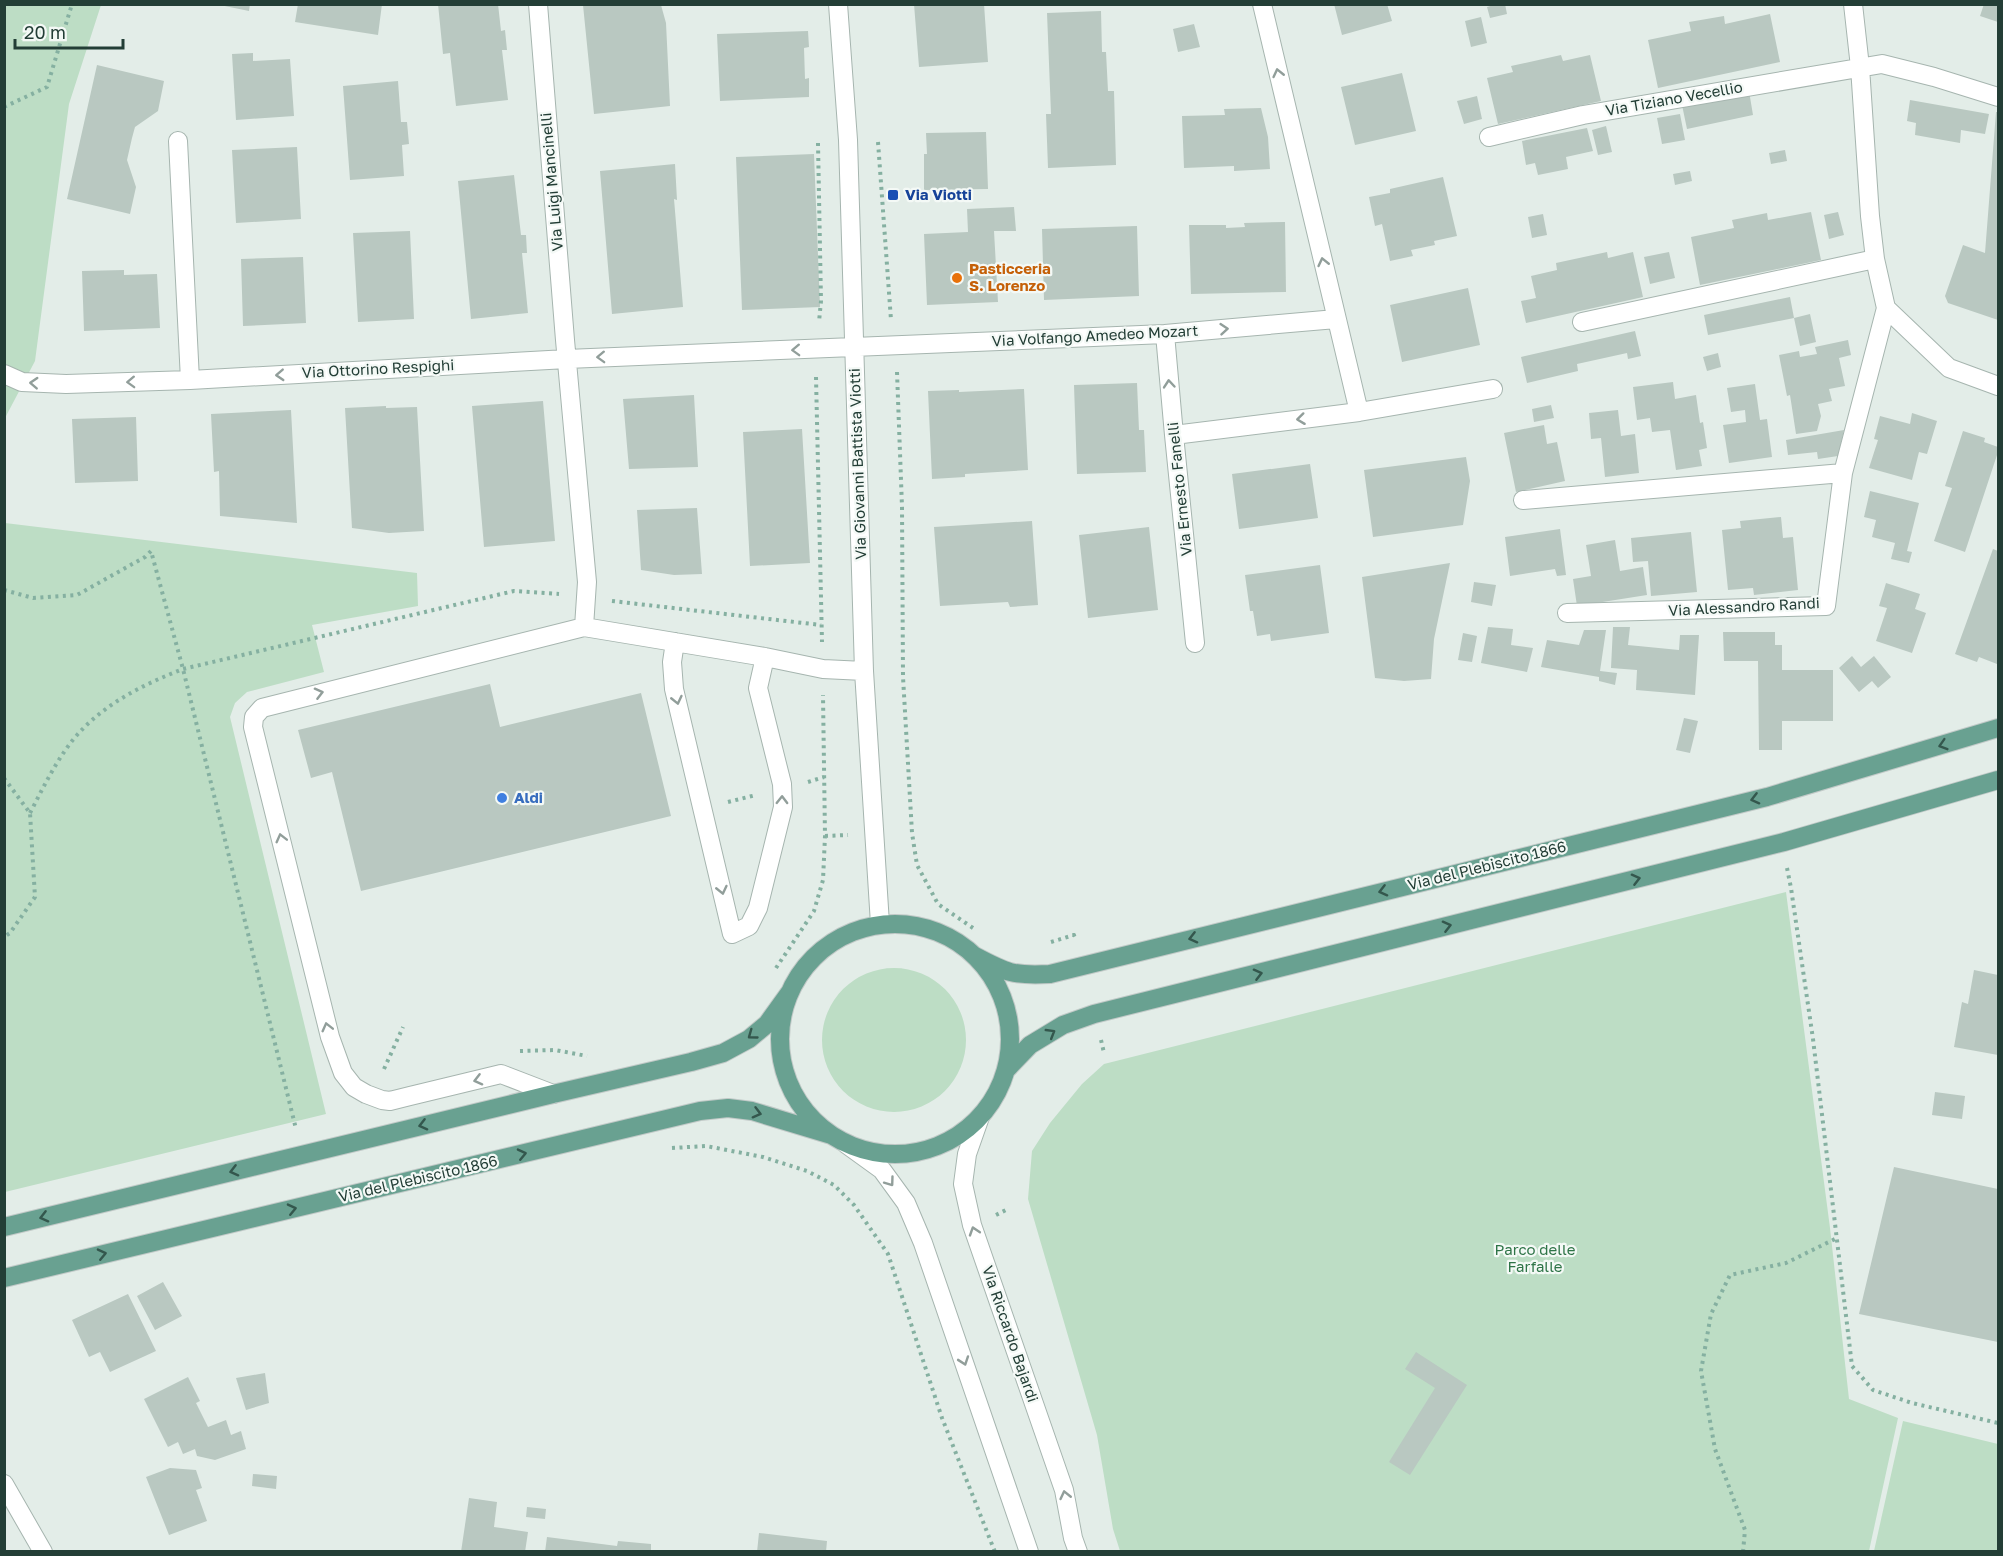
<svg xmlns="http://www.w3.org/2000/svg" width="2003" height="1556" font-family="'Golos Text',sans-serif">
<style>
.green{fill:#bdddc5}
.building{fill:#b9c8c1}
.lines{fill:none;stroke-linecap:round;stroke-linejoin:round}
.minor-casing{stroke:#a6b5af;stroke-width:20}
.major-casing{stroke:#c1c9c7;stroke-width:20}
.path{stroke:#85b0a1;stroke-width:4;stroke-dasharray:3 4.5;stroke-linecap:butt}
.minor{stroke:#fff;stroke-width:18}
.major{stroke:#69a191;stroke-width:18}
.oneway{stroke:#919e9a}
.oneway2{stroke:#34574d}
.transit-dot{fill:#1a4fb4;stroke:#f4f9f6;stroke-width:2}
.food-dot{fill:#e8710a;stroke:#f4f9f6;stroke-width:2}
.shop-dot{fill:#3f7fe0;stroke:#f4f9f6;stroke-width:2}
.labels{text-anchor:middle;stroke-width:4.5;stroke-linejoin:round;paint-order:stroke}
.street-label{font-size:15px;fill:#233e36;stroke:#f4f9f6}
.transit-label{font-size:15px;font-weight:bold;fill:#164399;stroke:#f4f9f6;text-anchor:start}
.food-label{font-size:15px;font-weight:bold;fill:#c56008;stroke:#f4f9f6;text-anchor:start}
.shop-label{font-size:15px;font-weight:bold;fill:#366cbe;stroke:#f4f9f6;text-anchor:start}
.park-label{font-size:15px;fill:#2e7447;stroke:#f4f9f6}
</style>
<rect width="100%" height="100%" fill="#e3ede8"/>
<path class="green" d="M5,5h96l-32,99 -34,257 -30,57z
M5,519v4l412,50 1,33 -106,19 12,47 -77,20 -12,11 -5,14 96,397 -321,78z
M1786,892l44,336 19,171 49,19 -29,133h-749l-7,-22 -16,-94 -69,-236 4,-48 18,-28 32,-39 22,-20z
M822 1040a72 72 0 1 1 144 0a72 72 0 1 1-144 0Z
M1903,1421l95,23v107h-124z"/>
<path class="building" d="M215,4h35l-1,7z
M298,4h84l-4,31 -83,-13z
M438,4h60l3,27 4,-1 2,20h-5l6,50 -52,6 -6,-53 -7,1z
M914,4h70l4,58 -69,5z
M1334,4h53l5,17 -50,14z
M1497,4h8l2,10 -17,4 -3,-11z
M1984,4h14v18l-18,-6z
M583,5h78l5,18 4,83 -76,8z
M1101,11l1,41h4l2,39h6l2,74 -68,3 -2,-54h5l-4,-101z
M1770,14l10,48 -122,26 -10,-48 43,-9 -2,-9 35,-6 1,8z
M1481,17l6,26 -16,4 -6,-26z
M1194,24l6,23 -22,5 -5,-23z
M808,31l1,16 -5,1 1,31 4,-1v19l-89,4 -3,-67z
M253,53v8l37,-2 4,57 -58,4 -4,-66z
M1561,55l2,6 27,-6 11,46 -103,23 -11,-46 26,-6 -2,-6z
M97,65l67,16 -6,30 -23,16 -3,11 -5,22 9,27 -6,27 -63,-15z
M1402,73l14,58 -61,14 -14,-58z
M398,81l3,41h6l2,22 -7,1 2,31 -54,4 -7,-94z
M1749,91l4,24 -66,14 -5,-24z
M1477,96l5,23 -18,5 -7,-23z
M1910,100l79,14 -4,20 -24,-4 -1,13 -45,-8 1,-12 -9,-2z
M1261,108l7,29 2,32 -36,2v-5l-50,2 -2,-52 43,-1 -1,-6z
M1996,112h2v208l-50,-17 -3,-7 18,-51 22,8z
M1680,114l5,26 -23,4 -5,-26z
M1606,126l6,26 -14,3 -6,-25z
M1587,128l6,23 -27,6 2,12 -30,6 -3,-12 -9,2 -4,-24z
M986,132l2,57 -64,1v-36h3l-1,-21z
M297,147l4,72 -65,4 -4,-73z
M1785,150l2,11 -16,3 -2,-11z
M814,154l6,153 -78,3 -6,-153z
M675,164l2,36 -3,-1 9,108 -71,7 -12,-143z
M1690,171l2,10 -17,4 -2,-11z
M514,175l7,60h5l1,18h-5l6,60 -57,6 -13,-138z
M1443,177l14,59 -23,5 1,4 -24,5 2,6 -23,5 -8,-37 -7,2 -6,-29 21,-4v-4z
M1014,207l2,24h-22l4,71 -71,3 -3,-71 44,-2 -1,-23z
M1811,212l10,48 -121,25 -9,-48 43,-9 -2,-8 35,-7 1,7z
M1838,212l6,23 -15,4 -5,-24z
M1543,214l4,21 -15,3 -4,-21z
M1285,222l1,70 -95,2 -2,-69h37v3l19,-1 -1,-4z
M1137,226l2,70 -95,4 -2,-71z
M410,231l4,88 -56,3 -5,-89z
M1607,252l1,6 25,-6 10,45 -117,26 -5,-22 15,-3 -5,-22 26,-6 -1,-7z
M1669,252l6,26 -25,6 -6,-27z
M303,257l3,66 -63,3 -2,-67z
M124,270v5l33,-1 3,54 -76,3 -2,-60z
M1468,288l12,57 -78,17 -12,-57z
M1790,297l4,21 -86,17 -4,-20z
M1810,314l6,28 -16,4 -6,-28z
M1635,331l6,25 -13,3 -1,-6 -50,11 1,7 -51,12 -6,-26z
M1848,340l3,15 -12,3 6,28 -16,3 3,12 -14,3 3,12 -4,15 -21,3 -6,-39 -3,1 -8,-41 20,-4 1,6 17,-3 -2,-7z
M1718,353l3,14 -14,4 -4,-14z
M1673,382l2,17 21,-4 4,28 3,-1 4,26 -8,2 3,16 -26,4 -6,-40 -18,2 -2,-14 -13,2 -4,-33z
M1137,383l2,47h5l2,42 -69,2 -3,-89z
M1755,384l5,36 7,-1 5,38 -43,6 -6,-38 23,-3 -1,-12 -14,2 -4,-24z
M1024,389l4,81 -63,4v3l-33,2 -4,-88 31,-1v2z
M694,395l4,72 -69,2 -6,-70z
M543,401l12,140 -71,6 -12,-141z
M1551,405l3,13 -20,4 -2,-13z
M386,406v2l31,-1 7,124 -35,2 -37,-5 -7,-120z
M291,410l6,113 -77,-7 -1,-45 -5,1 -3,-58z
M1618,410l3,26 14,-2 4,39 -34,4 -4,-39 -10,1 -2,-26z
M1912,413l25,8 -10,33 -8,-2 -7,28 -43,-12 9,-28 -4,-1 6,-23 30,8z
M136,417l2,64 -63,2 -3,-64z
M1544,425l3,19 10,-2 8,39 -49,11 -12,-59z
M802,429l8,134 -60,3 -7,-134z
M1844,430l-6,26 -20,3 -1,-7 -29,3 -2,-15z
M1963,431l22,7 -1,4 14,5v5l-33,100 -31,-11 18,-53 -7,-2z
M1466,457l4,24 -7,44 -90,12 -9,-67z
M1310,464l8,54 -79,11 -7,-55z
M1870,491l49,12 -12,48 5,1 -3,11 -18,-4 4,-16 -23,-6 4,-17 -12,-3z
M697,508l5,66 -28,1 -33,-5 -4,-60z
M1781,517l2,21 10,-1 5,53 -44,5 -1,-7 -25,2 -6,-60 19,-2 -1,-7z
M1032,521l6,84 -28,2 -2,-5 -68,4 -6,-79z
M1149,527l9,83 -70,8 -9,-83z
M1560,529l6,46 -9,1 -2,-7 -45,7 -5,-39z
M1691,532l6,60 -46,4 -3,-35 -15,1 -2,-24z
M1615,540l5,31 23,-4 4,28 -70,11 -4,-27 18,-3 -5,-31z
M1993,549l5,2 -1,113 -18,-7 -2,5 -22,-8z
M1450,563l-16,76 -3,40 -27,2 -29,-3 -13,-101z
M1320,565l9,68 -58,8 -1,-7 -13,2 -4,-25h-3l-5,-36z
M1474,582l22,3 -4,21 -21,-4z
M1886,583l34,11 -5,15 11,4 -14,40 -36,-12 11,-33 -8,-2z
M1488,627l25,2 -2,16 22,3 -6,24 -46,-9z
M1613,627h17l-2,18 51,5 1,-15h19l-4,60 -59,-5 1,-20 -26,-2z
M1584,630h22l-6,41 17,2 -2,12 -16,-4v-4l-58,-10 6,-27 32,5z
M1723,632h52v13h7v25h51v51h-51v29h-23l-1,-89h-34z
M1463,633l14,3 -5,26 -14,-2z
M1852,656l9,11 13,-11 17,21 -13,11 -6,-7 -13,11 -20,-24z
M490,684l10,43 141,-34 30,123 -310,75 -29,-119 -21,6 -13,-48z
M1684,718l14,3 -8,32 -14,-3z
M1974,970l24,5v80l-44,-8 8,-45 6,2z
M1935,1092l30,4 -3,23 -30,-4z
M1894,1167l104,22v153l-139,-28z
M163,1282l19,34 -27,14 -18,-34z
M128,1294l28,57 -46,21 -10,-20 -11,5 -17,-37z
M1416,1352l51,33 -57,90 -21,-13 46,-74 -30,-19z
M265,1373l4,30 -23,7 -10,-32z
M188,1377l12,24 -4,2 12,24 18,-7 5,15 10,-4 5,18 -31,11 -18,-4 -2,-7 -12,5 -5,-12 -10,5 -24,-48z
M170,1468l26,2 6,18 -6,2 11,31 -38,14 -23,-58z
M253,1474l24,2 -1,13 -24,-3z
M469,1498l28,4 -3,25 34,5 -3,20h-64z
M527,1507l19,2 -1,10 -19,-2z
M759,1533l68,8 -1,11h-69z
M547,1537l70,9 1,-5 33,3v8h-106z"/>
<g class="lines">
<g class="minor-casing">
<path id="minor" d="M538,4l27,336 22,242 -3,45
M838,4l10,136 16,531 16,253
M1262,4l97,408
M1853,4l7,63 10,149 5,43 11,49 63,60 49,18
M1489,137l94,-22 299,-51 52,13 64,20
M178,141l12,239
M1582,322l293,-63
M1165,334l9,101 21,208
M4,374l18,8 44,2 124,-4 377,-21 598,-25 171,-15
M1174,435l185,-23 134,-23
M1523,500l320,-27
M1567,613l259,-7 17,-133 43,-165
M675,642l-3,20 2,27 58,245 17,-8 9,-18 25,-101 -1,-23 -24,-96 7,-31
M553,1094l-52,-20 -91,22 -20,5 -8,-1 -16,-6 -12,-7 -11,-14 -13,-36 -77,-310 1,-10 8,-9 322,-81 181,30 58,12 41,2
M980,1117l-13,37 -4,30 9,41 92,265 9,48 5,14
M846,1144l36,26 24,33 17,40 106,309
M4,1484l39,68"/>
</g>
<g class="major-casing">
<path id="major" d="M780 1039a115 115 0 1 1 230 0a115 115 0 1 1-230 0Z
M975,956c32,17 38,20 75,18l717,-177 231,-69
M1006,1070l24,-25 33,-20 31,-11 690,-172 214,-62
M4,1227l549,-133 138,-32 32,-9 26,-14 18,-15 23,-32
M4,1278l696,-167 28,-3 24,3 79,24"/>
</g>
<path class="path" d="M4,107l43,-20 25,-83
M878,142l13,178
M818,143l3,158 -2,21
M897,372l5,135 1,170 9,156 5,32 21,39 35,24
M816,377l6,265
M4,590l29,8 44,-3 68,-38 6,-6 32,118 113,460
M612,601l209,24
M4,778l26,35 5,84 -25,36 -6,4
M808,782l16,-5
M728,802l28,-7
M30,813c13,-25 25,-50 42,-72 29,-36 70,-56 111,-72l331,-78 45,3
M825,836l23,-1
M1787,868l4,20 22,151 39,327 21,24 39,13 86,20
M1051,942l23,-7 1,4
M776,968l38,-57 9,-31 2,-44 -2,-141
M1101,1040l3,13
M520,1051l35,-1 32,6
M384,1069l19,-42
M672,1148l34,-2 57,11 44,14 27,14 20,20 34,49 54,164 53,134
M996,1215l10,-5
M1743,1552l2,-22 -30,-81 -14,-78 10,-57 19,-39 56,-12 51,-25"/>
<use href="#minor" class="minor"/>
<use href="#major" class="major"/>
</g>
<defs><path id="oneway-chevron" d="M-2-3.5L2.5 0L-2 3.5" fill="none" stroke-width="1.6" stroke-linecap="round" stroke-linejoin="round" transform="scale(1.5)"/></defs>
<g class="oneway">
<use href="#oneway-chevron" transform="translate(1278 73) rotate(-103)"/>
<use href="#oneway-chevron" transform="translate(1323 262) rotate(-103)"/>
<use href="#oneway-chevron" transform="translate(1224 329) rotate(-5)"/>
<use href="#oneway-chevron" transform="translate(796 350) rotate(178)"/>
<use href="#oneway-chevron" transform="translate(601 357) rotate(178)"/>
<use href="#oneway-chevron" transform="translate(280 375) rotate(177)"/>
<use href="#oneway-chevron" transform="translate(131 382) rotate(178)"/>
<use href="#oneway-chevron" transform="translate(34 383) rotate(-177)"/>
<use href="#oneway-chevron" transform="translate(1169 384) rotate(-95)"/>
<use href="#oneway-chevron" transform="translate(1301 419) rotate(173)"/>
<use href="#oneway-chevron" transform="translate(319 693) rotate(-14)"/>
<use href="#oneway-chevron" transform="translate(677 700) rotate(77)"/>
<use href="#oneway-chevron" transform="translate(782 800) rotate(-89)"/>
<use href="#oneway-chevron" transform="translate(281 838) rotate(-104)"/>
<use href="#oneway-chevron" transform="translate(722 890) rotate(77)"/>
<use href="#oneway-chevron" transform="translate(327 1027) rotate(-104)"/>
<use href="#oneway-chevron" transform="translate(478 1080) rotate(166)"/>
<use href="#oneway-chevron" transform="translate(890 1182) rotate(54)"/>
<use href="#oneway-chevron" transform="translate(974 1231) rotate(-108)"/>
<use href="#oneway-chevron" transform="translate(964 1361) rotate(71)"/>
<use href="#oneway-chevron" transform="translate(1065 1495) rotate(-103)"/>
</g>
<g class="oneway2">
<use href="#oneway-chevron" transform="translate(1943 745) rotate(163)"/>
<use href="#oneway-chevron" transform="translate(1755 799) rotate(166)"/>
<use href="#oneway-chevron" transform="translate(1636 879) rotate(-14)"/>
<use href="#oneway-chevron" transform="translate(1383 891) rotate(166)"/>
<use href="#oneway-chevron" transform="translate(1447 926) rotate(-14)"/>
<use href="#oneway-chevron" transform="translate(1193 938) rotate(166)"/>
<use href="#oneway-chevron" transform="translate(1258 974) rotate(-14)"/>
<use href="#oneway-chevron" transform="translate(1051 1033) rotate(-31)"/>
<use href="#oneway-chevron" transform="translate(752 1035) rotate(144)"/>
<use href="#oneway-chevron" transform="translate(757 1113) rotate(15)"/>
<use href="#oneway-chevron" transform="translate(423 1125) rotate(166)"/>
<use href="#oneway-chevron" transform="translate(522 1154) rotate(-13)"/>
<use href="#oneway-chevron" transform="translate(234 1171) rotate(166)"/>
<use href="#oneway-chevron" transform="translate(292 1209) rotate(-13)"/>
<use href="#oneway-chevron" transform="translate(44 1217) rotate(166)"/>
<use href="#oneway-chevron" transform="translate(102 1254) rotate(-13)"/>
</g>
<rect class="transit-dot" x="887" y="189" width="12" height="12" rx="3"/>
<circle class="food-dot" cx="957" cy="278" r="6"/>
<circle class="shop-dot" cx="502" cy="798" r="6"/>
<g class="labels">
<g class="street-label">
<text transform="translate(1674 99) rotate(-10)" y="5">Via Tiziano Vecellio</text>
<text transform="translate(552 182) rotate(-95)" y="5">Via Luigi Mancinelli</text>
<text transform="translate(1095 336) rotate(-3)" y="5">Via Volfango Amedeo Mozart</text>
<text transform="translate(378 369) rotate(-3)" y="5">Via Ottorino Respighi</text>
<text transform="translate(858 464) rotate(-92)" y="5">Via Giovanni Battista Viotti</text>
<text transform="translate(1180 489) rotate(-96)" y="5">Via Ernesto Fanelli</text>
<text transform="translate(1744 607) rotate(-3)" y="5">Via Alessandro Randi</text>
<text transform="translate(1487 866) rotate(-14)" y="5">Via del Plebiscito 1866</text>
<text transform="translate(418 1179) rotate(-13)" y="5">Via del Plebiscito 1866</text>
<text transform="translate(1010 1334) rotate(71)" y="5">Via Riccardo Bajardi</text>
</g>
<g class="transit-label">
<text x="905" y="200">Via Viotti</text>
</g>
<g class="food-label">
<text x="969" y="274">Pasticceria<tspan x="969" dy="17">S. Lorenzo</tspan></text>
</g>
<g class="shop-label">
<text x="514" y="803">Aldi</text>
</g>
<g class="park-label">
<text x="1535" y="1255">Parco delle<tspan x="1535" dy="17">Farfalle</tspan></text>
</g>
</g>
<rect width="2003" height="1556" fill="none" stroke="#233e36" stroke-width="12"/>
<path d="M15 39v9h108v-9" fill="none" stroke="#233e36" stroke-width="3"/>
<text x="24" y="39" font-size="18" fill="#233e36" stroke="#f4f9f6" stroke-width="4.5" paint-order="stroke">20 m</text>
</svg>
